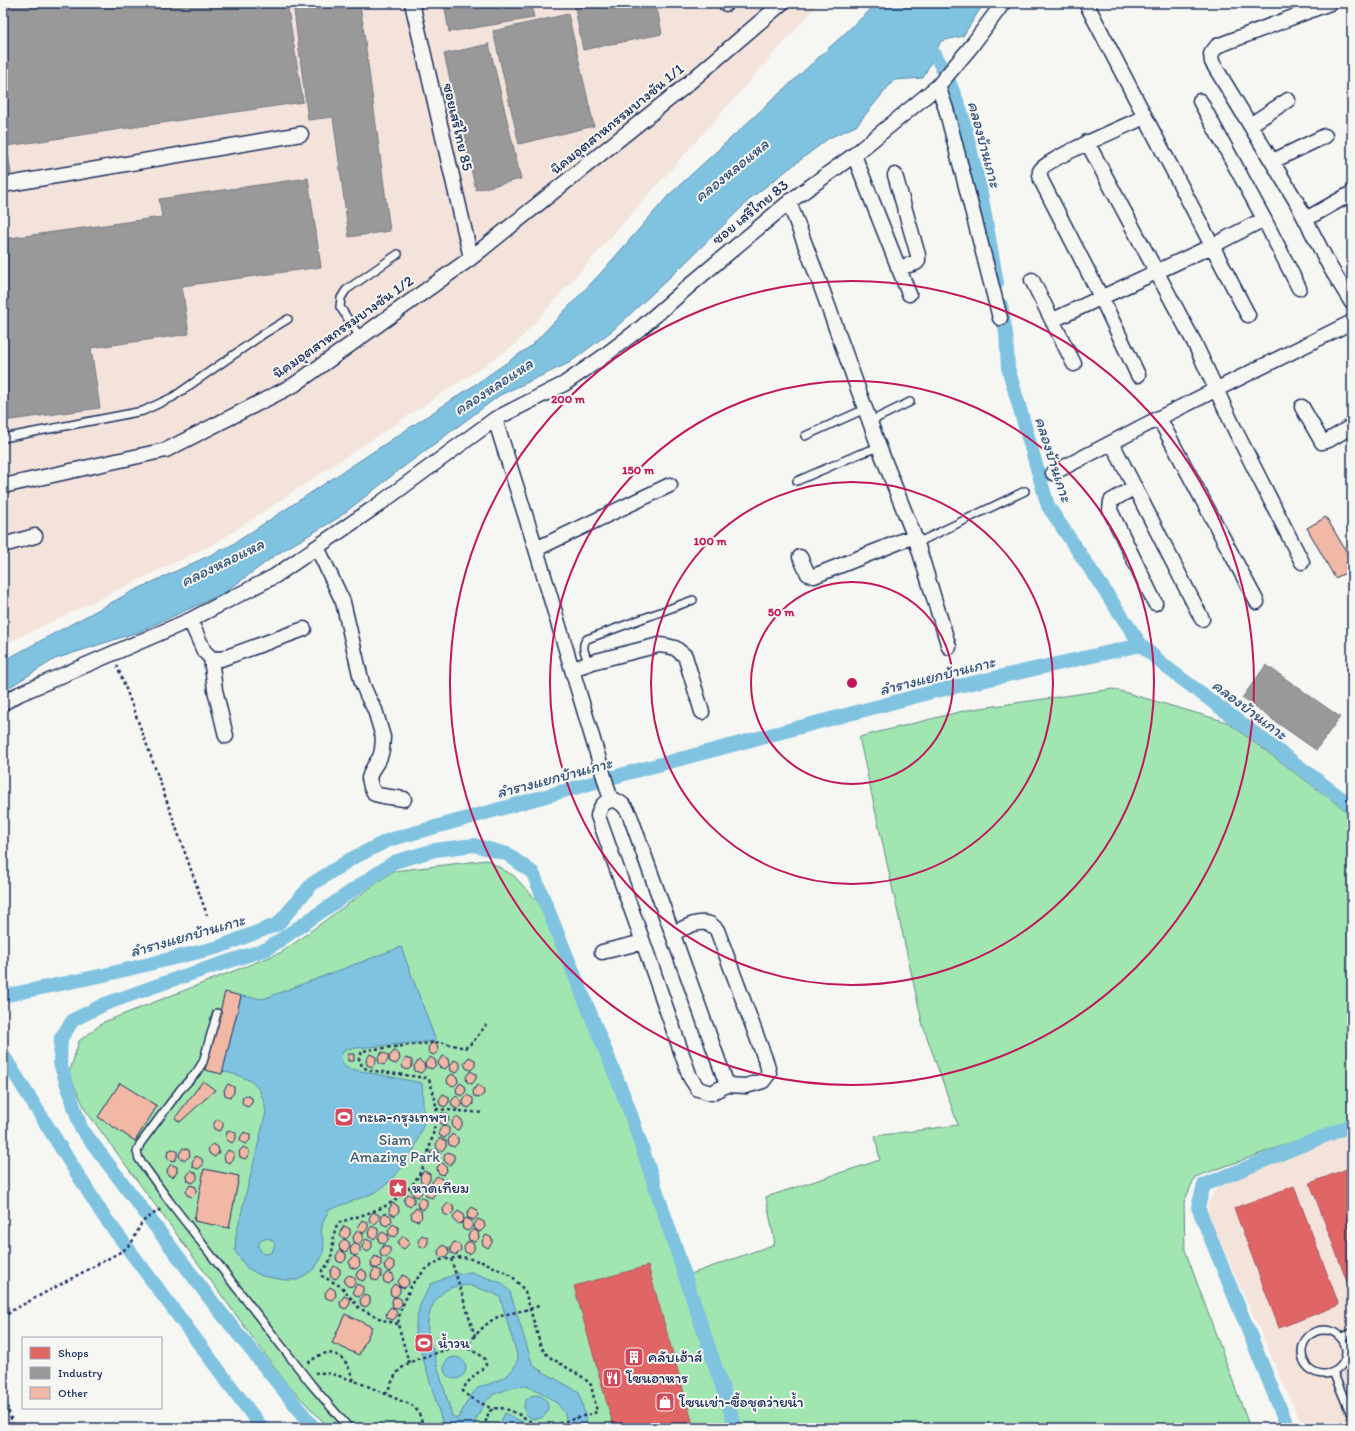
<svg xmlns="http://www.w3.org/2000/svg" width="1355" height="1431" font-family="Itim,'Playpen Sans Thai',sans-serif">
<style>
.built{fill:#f4e3db}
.green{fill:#a1e5b0;stroke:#5e8a87}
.water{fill:#80c3e1;stroke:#5888ad;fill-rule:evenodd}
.shops{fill:#e06666;stroke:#a55664}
.industry{fill:#999;stroke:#737987}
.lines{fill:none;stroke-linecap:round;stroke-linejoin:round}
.canal{stroke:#80c3e1;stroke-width:14}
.building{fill:#f0b8a5;stroke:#1b2f5e}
.lane-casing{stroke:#1b2f5e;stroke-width:10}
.street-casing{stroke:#1b2f5e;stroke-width:17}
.path{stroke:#1b2f5e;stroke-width:2.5;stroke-dasharray:3 3;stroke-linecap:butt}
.lane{stroke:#f6f6f2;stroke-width:7}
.street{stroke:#f6f6f2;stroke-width:14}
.ring{fill:none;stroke:#c2185b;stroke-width:2}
.labels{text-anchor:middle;stroke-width:4;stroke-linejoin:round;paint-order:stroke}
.street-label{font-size:15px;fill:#1b2f5e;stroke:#f6f6f2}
.poi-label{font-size:15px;fill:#1b2f5e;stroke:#f6f6f2;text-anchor:start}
.park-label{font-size:15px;fill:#3c5c72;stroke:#f6f6f2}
.water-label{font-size:16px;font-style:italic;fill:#34547f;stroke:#f6f6f2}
.centre{fill:#c2185b;stroke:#f6f6f2;stroke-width:2}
.ring-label{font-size:12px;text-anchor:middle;font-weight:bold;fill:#c2185b;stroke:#f6f6f2;stroke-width:4;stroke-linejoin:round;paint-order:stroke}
</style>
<rect width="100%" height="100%" fill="#f6f6f2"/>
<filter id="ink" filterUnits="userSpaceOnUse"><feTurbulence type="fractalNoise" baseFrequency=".025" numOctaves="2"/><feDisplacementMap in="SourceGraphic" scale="8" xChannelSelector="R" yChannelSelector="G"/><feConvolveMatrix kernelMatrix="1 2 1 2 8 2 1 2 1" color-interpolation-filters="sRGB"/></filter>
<g filter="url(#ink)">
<path class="built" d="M3,3h816l-304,342 -299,198 -213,102z
M1352,1125v303h-49l-95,-214v-12l18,-31z"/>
<path class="green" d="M1113,689l114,33 125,93v306l-157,56 -11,25 1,48 65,178h-921l-43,-45 -200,-272 -17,-37 10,-33 25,-19 178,-70 111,-81 94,-11 27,16 25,27 152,371 84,-30 -9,-47 114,-37 -5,-24 83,-11 -35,-99 -64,-289 108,-27z"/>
<path class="water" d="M876,3h108l-21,33 -22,5 -18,37 -29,2 -38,46 -27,12 -77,59 -70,69 -69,64 -44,33 -69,32 -102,76 -60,47 -61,36 -53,39 -86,39 -83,27 -52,32v-30l128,-69 99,-46 240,-158 61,-42 69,-72 68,-78 199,-183z
M401,947l35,94 -91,8c-5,7 -5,12 1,19l76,15 2,40 -8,22 -10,18 -18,20 -12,9 -47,18 -6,11 -2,11 3,10 -1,13 -8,13 -17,12h-14l-22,-4 -15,-8 -12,-17 1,-16 30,-123c-5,-30 -16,-34 -44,-41l19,-75 22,3zM267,1238l5,2 3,4 -3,8 -5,2 -5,-1 -4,-7 2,-5z
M471,1272l31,11 8,9 22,71 6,6 41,23 9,36h-20l-3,-14 -7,-10 -19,-13 -13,-5 -11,1 -21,7 -10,9 -12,25h-28l-28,-93v-12l4,-18 11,-21 22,-9zM468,1285l25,8 7,4 18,61c-4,16 -14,20 -29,26 -3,1 -8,2 -11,4 -9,8 -14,20 -19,29l-3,1 -4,-2 -24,-82c-2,-18 5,-38 22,-46 5,-2 12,-2 18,-3z
M444 1368a11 11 0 1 1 22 0a11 11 0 1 1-22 0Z
M524 1407a12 12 0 1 1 24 0a12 12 0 1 1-24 0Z
M505,1413l25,13 1,2h-33z"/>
<path class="shops" d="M1352,1167v128l-42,-112z
M1294,1186l45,119 -60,23 -45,-120z
M648,1266l46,162h-80l-40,-142z"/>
<path class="industry" d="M3,3h284l16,99 -296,44 4,28 -8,1z
M293,3h67l30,228 -41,6 -16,-120 -25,3z
M444,3h87l3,15 -85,14z
M574,3h82l6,31 -79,16z
M673,3h25l-24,5z
M568,14l26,112 -75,18 -26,-113z
M489,44l32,135 -45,11 -32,-136z
M308,178l13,89 -139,19 7,48 -98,14 9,60 -97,13v-182l159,-22 -3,-18z
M1266,665l74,52 -24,33 -74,-52z"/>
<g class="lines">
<path class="canal" d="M923,40l14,18 13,26 11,27 20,82 16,90
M1001,305l5,28 2,35 40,138 93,139 25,22 186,139
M3,996l101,-21 115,-28 59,-23 34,-40 39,-25 38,-19 246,-69 297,-79 209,-47
M3,1055l100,160 159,213
M314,1428l-100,-124 -133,-176 -21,-65 1,-25 12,-18 32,-16 73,-26 89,-29 127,-87 41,-12 39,-5 33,9 26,19 95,233 108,322
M1288,1428l-90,-221 6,-22 148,-60"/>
</g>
<path class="building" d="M1326,517l26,44v9l-17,8 -28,-50z
M225,992l16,4 -19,78 -17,-4z
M432,1042l5,3 1,6 -4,4 -5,-2 -1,-5z
M394,1051l5,3 1,5 -4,5 -6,-2 -1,-5z
M382,1052l6,3v5l-4,5 -5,-2 -1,-5z
M348,1054h6v7h-6z
M370,1054l6,3v5l-4,5 -5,-2 -1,-5z
M443,1056l5,3 1,6 -4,4 -6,-2 -1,-5z
M430,1057l5,3 1,5 -4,4 -6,-2 -1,-4z
M469,1057l6,3v6l-4,4 -5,-2 -2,-5z
M406,1058l6,2v6l-4,4 -5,-2 -1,-5z
M419,1060l5,4 1,5 -4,4 -6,-2 -1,-5z
M454,1060l6,3v5l-4,5 -5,-2 -1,-5z
M470,1071l6,3v5l-4,5 -5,-2 -1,-5z
M452,1074l5,3 1,5 -4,4 -6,-2 -1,-4 2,-4z
M203,1081l12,9 -35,32 -5,-4z
M120,1083l37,23 -22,35 -37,-24z
M460,1083l5,3 1,5 -4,5 -5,-2 -1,-5z
M228,1084l6,3v6l-4,4 -5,-2 -1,-5z
M477,1085l6,3 1,6 -5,4 -5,-2 -1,-5z
M443,1094l6,3v5l-4,5 -5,-2 -1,-5z
M246,1095l6,3v5l-4,4 -5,-2 -1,-4 1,-4z
M467,1095l6,3v6l-4,4 -5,-2 -1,-5z
M456,1096l5,4 1,5 -4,4 -5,-2 -2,-5 2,-3z
M441,1113l6,1 2,6 -3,5 -5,-1 -2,-4v-4z
M456,1117l6,3v6l-4,4 -5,-2 -1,-5 1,-3z
M217,1119l6,3v5l-4,4 -5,-2 -1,-4z
M443,1125l6,3v5l-4,5 -5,-2 -1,-5z
M230,1130l6,3v5l-4,5 -5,-3 -1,-4 1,-4z
M244,1132l6,3v5l-4,4 -5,-2 -1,-4z
M452,1134l6,4v5l-4,4 -5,-2 -1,-5z
M440,1138l6,3v6l-4,4 -5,-2 -1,-5z
M213,1144l5,3 1,5 -4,5 -5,-3 -2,-4 2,-4z
M243,1147l6,3v5l-4,4 -5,-2 -1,-5z
M183,1148l6,2 1,6 -5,4 -5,-2 -1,-4z
M172,1149l5,2v6l-3,4 -6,-2 -1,-4 1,-4z
M228,1150l6,3v5l-4,5 -5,-2 -1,-5z
M434,1150l6,3v5l-4,4 -5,-2 -1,-4 1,-4z
M448,1152l6,3v5l-4,5 -5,-3 -1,-4 1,-4z
M196,1156l6,3 1,6 -5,4 -5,-2 -1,-5z
M441,1162l5,4 1,5 -4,4 -5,-2 -1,-5z
M171,1164l6,3v5l-4,5 -5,-2 -1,-5z
M204,1169l35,7 -10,52 -35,-7z
M191,1170l6,4v5l-4,4 -5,-2 -1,-5z
M424,1171l6,3v6l-4,4 -5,-2 -1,-5 1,-3z
M437,1176l5,3 1,5 -4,4 -6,-2 -1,-4z
M416,1184l5,4 1,5 -4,4 -5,-2 -2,-5z
M190,1185l6,2v6l-4,4 -5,-2 -1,-4z
M430,1185l5,3v6l-3,4 -6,-2 -1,-5 1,-3z
M408,1194l6,3v5l-4,5 -5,-3 -1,-4z
M421,1197l6,3v5l-4,5 -5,-3 -1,-4z
M393,1203l5,3 1,5 -4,5 -5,-3 -1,-4z
M448,1203l5,3 1,5 -5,5 -5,-2 -1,-5z
M472,1207l5,3 1,5 -4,5 -6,-2 -1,-5z
M416,1208l5,3 1,6 -4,4 -6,-2 -1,-5z
M458,1211l5,3 1,6 -4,4 -5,-2 -2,-5z
M373,1212l6,3v5l-4,4 -5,-2 -1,-4z
M385,1213l6,3 1,5 -5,5 -5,-2 -1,-5 1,-4z
M466,1218l6,3v6l-4,4 -5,-2 -1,-5 1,-3z
M478,1219l6,3 1,5 -5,5 -5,-3 -1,-4z
M362,1220l6,3v5l-4,5 -5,-2 -1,-5z
M393,1224l5,3 1,6 -4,4 -6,-2 -1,-5z
M344,1226l6,3v6l-4,4 -5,-2 -1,-5z
M372,1226l6,3v5l-4,5 -5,-2 -1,-5z
M473,1229l5,3 1,6 -4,4 -6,-2 -1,-5z
M357,1231l6,3v5l-4,5 -5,-2 -1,-5z
M382,1232l6,3v5l-4,4 -5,-2 -1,-5z
M422,1235l6,3v5l-4,5 -5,-3 -1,-4z
M486,1235l6,3v5l-4,5 -5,-3 -1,-4z
M403,1236l5,3 1,5 -5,5 -5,-3 -1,-4z
M344,1239l5,3 1,5 -4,5 -6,-2 -1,-5z
M366,1239l6,3v5l-4,5 -5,-3 -1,-4z
M468,1241l6,3v6l-4,4 -5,-2 -1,-5z
M454,1242l6,3 1,5 -5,5 -5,-2 -1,-5z
M354,1243l6,3v6l-4,4 -5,-2 -1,-5z
M384,1245l6,3v5l-4,5 -5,-2 -1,-5z
M443,1245l5,3 1,6 -4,4 -6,-2 -1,-5z
M340,1250l6,4v5l-4,4 -5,-2 -1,-5z
M354,1256l5,3 1,6 -4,4 -6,-2 -1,-5z
M375,1256l6,3v6l-4,4 -5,-2 -1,-5z
M389,1259l5,3 1,5 -4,5 -6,-3 -1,-4z
M334,1266l6,3v5l-4,5 -5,-2 -1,-5z
M375,1268l6,3v6l-4,4 -5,-2 -1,-5z
M361,1269l5,3 1,5 -4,4 -5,-2 -2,-4 2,-4z
M387,1272l6,2v6l-4,4 -5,-2 -1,-4z
M403,1275l5,3 1,6 -4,4 -6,-2 -1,-5z
M344.5 1281a5.5 5.5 0 1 1 11 0a5.5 5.5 0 1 1-11 0Z
M357,1284l6,3v5l-4,5 -5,-3 -1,-4z
M394,1284l6,3v5l-4,5 -5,-2 -1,-5z
M330,1287l5,3 1,6 -4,4 -6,-2 -1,-5z
M364,1294l6,3v6l-4,4 -5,-2 -1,-5z
M344,1296l6,3v5l-4,5 -5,-2 -1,-5z
M397,1297l4,2 1,5 -4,5 -5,-2 -1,-5 1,-4z
M391,1307l5,3 1,6 -4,4 -6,-2 -1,-5z
M345,1314l27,13 -13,28 -27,-12z"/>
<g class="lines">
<g class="lane-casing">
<path id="lane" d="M360,337l-20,-30 1,-9 5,-8 52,-36
M869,422l41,-20
M805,436l60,-27
M3,438l140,-27 30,-14 92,-64 23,-14
M797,481l62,-27 20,-7
M917,543l108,-52
M589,664c-3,-9 -9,-18 -2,-25l106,-39
M217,1013l-14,49 -7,11 -16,17 -40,54 -3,8 2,7 31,43 141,182 38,44
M1302 1352a22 22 0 1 1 44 0a22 22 0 1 1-44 0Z
M1341,1337l11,-4
M1333,1372l19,45"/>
</g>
<g class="street-casing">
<path id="street" d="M412,3l59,255
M1086,3l162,312
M1330,3l-113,43 -6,8 1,8 84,139 34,66 22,36
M726,4l1,-1
M938,86l8,23 54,209
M1200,101l64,118 35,69
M1250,125l38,-25
M1087,142l107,200 42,90 66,130
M854,155l55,139
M1273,161l52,-25
M895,175l23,80v6l-2,2 -18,5
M3,185l298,-51
M789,202l30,79 60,166 38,96 32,104
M1306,219l46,-26
M1032,280l42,84
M1053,320l159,-74 52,-27
M1138,375l-37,-78 -60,-117c0,-2 -2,-6 -1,-9 4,-11 90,-47 105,-54
M1302,407l20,35 7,-2 23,-14
M1159,418l98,184
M495,419l41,130 75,251
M1112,443l90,176
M1053,473l106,-55 193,-96
M3,486l163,-36 128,-65 177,-127 213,-171 98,-84
M1135,487l-24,14 -1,9 45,93
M3,545l32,-9
M317,547l26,55 19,81 6,14 7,13 8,27 -1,13 -2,7 -8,13 -3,8 2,9 4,7 8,2 21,3
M536,549l134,-64
M800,557l8,17 6,2 100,-40
M190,620l14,31 7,7 10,1 83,-30
M211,658l4,32 11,46
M573,669l23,-8 63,-16 8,1 8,2 10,8 17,56
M3,703l16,-9 171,-74 85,-44 103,-71 117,-86 69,-35 36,-25 42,-32 54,-47 93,-78 65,-47 84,-69 32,-38 33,-45
M673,933c10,-4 25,-14 37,-9 2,1 5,4 7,6l50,134 2,9 -6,8 -17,5 -19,-1 -16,8 -13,-4 -8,-12 -47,-135 -45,-126c3,-17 18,-22 29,-6 2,3 4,8 5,11l95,264
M602,952l41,-10"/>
</g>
<path class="path" d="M117,665l31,83 59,167
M436,1109l47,4
M451,1259l24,77
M3,1318l10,-8 111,-60 8,-8 10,-20 20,-14
M398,1324l-15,-4 -24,-12 -17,-21 -20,-11v-6c16,-12 7,-32 16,-47 14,-5 34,-10 47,-17 11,-5 26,-18 32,-28 9,-13 20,-52 19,-68 0,-11 -3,-20 -7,-30l-3,-2 -58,-8 -6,-4 -3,-7 3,-8 13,-2 65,-7 25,6 8,-6 13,-17
M465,1347c10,-10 19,-24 33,-30 13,-5 29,-6 43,-12
M308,1363c8,-6 15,-12 26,-9 13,4 15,15 20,27
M409,1363l-11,-39 2,-12 12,-28 13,-14 15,-10 23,-3 23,6 26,13 13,15 16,56 7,9 36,22 7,7 6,27 -44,13 -3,3
M315,1373c20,-3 64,18 84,27 5,2 13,4 16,8 5,6 7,13 8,20
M3,1394l11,34
M386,1394l10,-20 8,-8 11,-6 42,-14 12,3 15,8 2,8 -20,19 -3,7c7,9 21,12 30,19
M484,1428l5,-17c3,-1 7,-3 9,-3 11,-1 34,14 43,20"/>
<use href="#lane" class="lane"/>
<use href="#street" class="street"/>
</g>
</g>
<g class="ring">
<circle cx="852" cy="683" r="101"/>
<circle cx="852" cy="683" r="201"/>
<circle cx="852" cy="683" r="302"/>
<circle cx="852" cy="683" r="402"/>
</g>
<defs>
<g id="stadium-square" transform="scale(1)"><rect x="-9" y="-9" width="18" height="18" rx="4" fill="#d1495b" stroke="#f6f6f2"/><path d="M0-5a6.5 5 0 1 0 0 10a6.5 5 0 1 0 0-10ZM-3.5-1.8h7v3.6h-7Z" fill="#fff"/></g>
<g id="sight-square" transform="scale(1)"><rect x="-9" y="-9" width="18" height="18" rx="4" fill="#d1495b" stroke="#f6f6f2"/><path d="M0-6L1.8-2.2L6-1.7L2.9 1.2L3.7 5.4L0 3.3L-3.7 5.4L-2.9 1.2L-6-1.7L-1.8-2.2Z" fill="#fff"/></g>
<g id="building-square" transform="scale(1)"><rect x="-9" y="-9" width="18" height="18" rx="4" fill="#d1495b" stroke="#f6f6f2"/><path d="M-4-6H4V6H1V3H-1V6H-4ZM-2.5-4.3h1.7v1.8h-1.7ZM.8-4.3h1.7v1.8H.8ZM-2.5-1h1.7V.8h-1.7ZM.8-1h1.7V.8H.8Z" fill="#fff"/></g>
<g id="restaurant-square" transform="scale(1)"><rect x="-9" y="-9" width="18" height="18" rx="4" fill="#d1495b" stroke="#f6f6f2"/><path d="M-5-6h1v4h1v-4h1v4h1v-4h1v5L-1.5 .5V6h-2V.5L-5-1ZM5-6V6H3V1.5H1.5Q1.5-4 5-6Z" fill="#fff"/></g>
<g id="shop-square" transform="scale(1)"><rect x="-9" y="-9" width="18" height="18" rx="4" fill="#d1495b" stroke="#f6f6f2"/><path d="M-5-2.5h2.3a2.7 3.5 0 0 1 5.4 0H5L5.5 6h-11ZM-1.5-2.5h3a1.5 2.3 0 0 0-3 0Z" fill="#fff"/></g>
</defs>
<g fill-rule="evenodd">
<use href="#stadium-square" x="344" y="1117"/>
<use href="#sight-square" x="398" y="1188"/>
<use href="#stadium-square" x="424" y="1343"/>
<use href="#building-square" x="634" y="1357"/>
<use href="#restaurant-square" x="612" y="1378"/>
<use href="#shop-square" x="665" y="1402"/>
</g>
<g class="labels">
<g class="street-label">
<text transform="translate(617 119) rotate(-39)" y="5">นิคมอุตสาหกรรมบางชัน 1/1</text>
<text transform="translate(458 127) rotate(77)" y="5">ซอยเสรีไทย 85</text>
<text transform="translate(750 212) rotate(-39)" y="5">ซอย เสรีไทย 83</text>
<text transform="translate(343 327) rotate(-35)" y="5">นิคมอุตสาหกรรมบางชัน 1/2</text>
</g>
<g class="poi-label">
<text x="358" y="1122">ทะเล-กรุงเทพฯ</text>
<text x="412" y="1193">หาดเทียม</text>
<text x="438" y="1348">น้ำวน</text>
<text x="648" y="1362">คลับเฮ้าส์</text>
<text x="626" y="1383">โซนอาหาร</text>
<text x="679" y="1407">โซนเช่า-ซื้อชุดว่ายน้ำ</text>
</g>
<g class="park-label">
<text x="395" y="1145">Siam<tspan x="395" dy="17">Amazing Park</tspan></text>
</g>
<g class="water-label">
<text transform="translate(985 144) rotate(75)" y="6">คลองบ้านเกาะ</text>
<text transform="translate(731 170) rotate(-39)" y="6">คลองหลอแหล</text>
<text transform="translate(493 386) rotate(-33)" y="6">คลองหลอแหล</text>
<text transform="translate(1054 459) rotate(72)" y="6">คลองบ้านเกาะ</text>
<text transform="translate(222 562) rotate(-26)" y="6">คลองหลอแหล</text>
<text transform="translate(937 675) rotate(-14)" y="6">ลำรางแยกบ้านเกาะ</text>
<text transform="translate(1250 709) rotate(37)" y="6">คลองบ้านเกาะ</text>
<text transform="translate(554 777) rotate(-15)" y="6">ลำรางแยกบ้านเกาะ</text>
<text transform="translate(187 935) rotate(-16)" y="6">ลำรางแยกบ้านเกาะ</text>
</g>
</g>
<circle cx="852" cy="683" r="6" class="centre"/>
<g class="ring-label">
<text x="568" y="403">200 m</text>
<text x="638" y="474">150 m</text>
<text x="710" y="545">100 m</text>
<text x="781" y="616">50 m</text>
</g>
<rect width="1355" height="1431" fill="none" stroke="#f6f6f2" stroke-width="16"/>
<rect x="8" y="8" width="1339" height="1415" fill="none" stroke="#1b2f5e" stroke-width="1.5" filter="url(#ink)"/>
<rect x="22" y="1337" width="140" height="72" fill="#f6f6f2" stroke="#9ea6b7"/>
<rect x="30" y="1347" width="20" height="12" fill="#e06666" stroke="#9ea6b7"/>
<text x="58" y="1357" font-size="12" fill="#1b2f5e">Shops</text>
<rect x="30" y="1367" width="20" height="12" fill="#999999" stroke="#9ea6b7"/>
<text x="58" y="1377" font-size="12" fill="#1b2f5e">Industry</text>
<rect x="30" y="1387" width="20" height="12" fill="#f0b8a5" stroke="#9ea6b7"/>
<text x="58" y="1397" font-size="12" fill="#1b2f5e">Other</text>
</svg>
